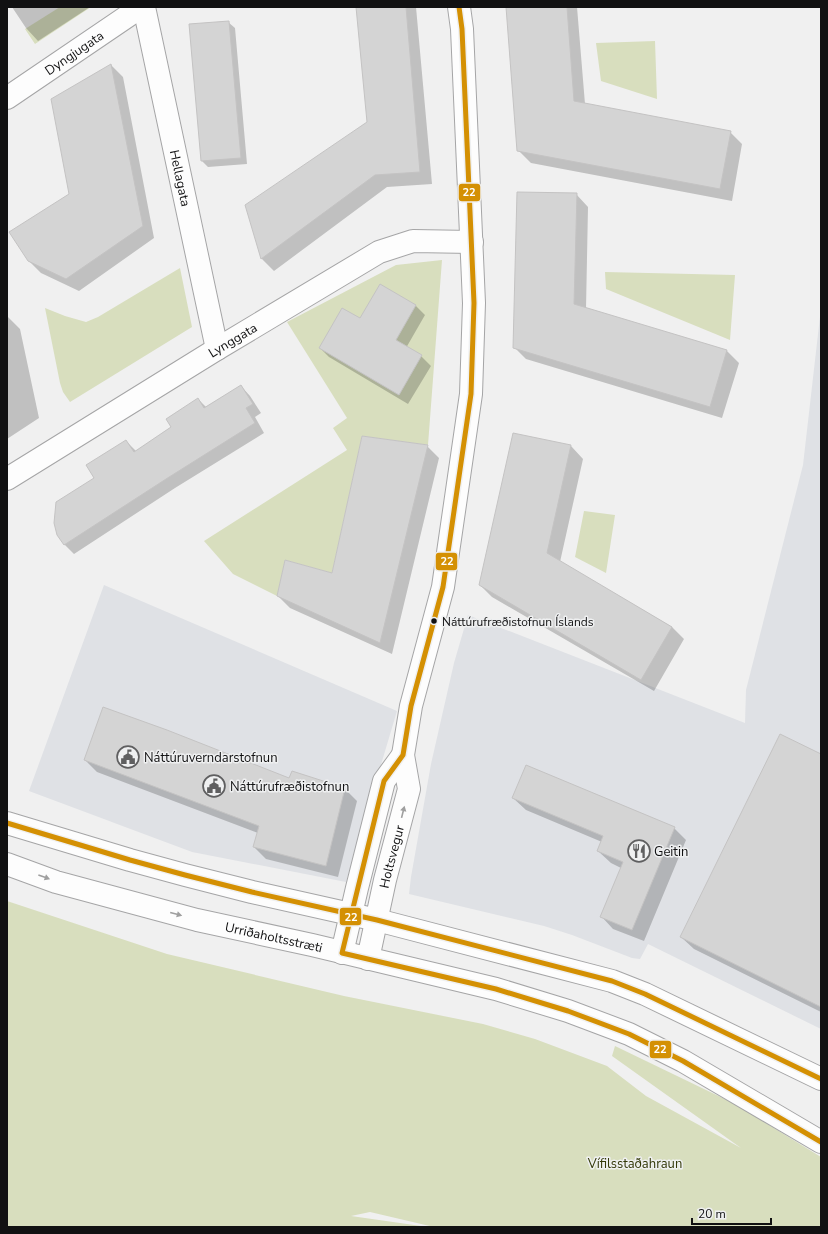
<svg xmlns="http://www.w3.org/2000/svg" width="828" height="1234" font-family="'Nunito Sans',sans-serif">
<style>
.built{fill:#dfe1e5}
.green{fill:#d8debe}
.shadow{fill:#0003}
.building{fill:#d4d4d4;stroke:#c4c3c3}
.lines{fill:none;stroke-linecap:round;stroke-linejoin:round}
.minor-casing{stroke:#a5a5a6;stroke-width:24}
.tertiary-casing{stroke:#a5a5a6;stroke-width:24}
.minor{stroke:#fdfdfd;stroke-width:22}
.tertiary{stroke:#fdfdfd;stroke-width:22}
.bus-1-casing{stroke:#eff0f1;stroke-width:8}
.bus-1{stroke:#d49003;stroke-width:5}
.oneway{fill:#9f9f9f}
.bus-dot{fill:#111112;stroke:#eff0f1;stroke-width:1.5}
.labels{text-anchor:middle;stroke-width:3;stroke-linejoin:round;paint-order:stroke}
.bus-label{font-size:12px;fill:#111112;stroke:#eff0f1;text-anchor:start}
.street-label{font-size:13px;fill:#111112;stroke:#eff0f1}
.poi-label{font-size:13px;fill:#111112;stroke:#eff0f1;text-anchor:start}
.park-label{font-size:13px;fill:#333808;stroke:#eff0f1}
.line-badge{stroke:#eff0f1;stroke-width:1.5}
.badge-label{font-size:11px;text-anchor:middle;font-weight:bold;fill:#fff}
</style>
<rect width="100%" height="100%" fill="#f0f0f0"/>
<path class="built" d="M821,308v721l-173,-85 -8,15 -8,-1 -60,-23 -28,-9 -135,-32 2,-17 20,-113 23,-101 14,-48 277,108 1,-33 57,-225z
M104,585l293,126 -51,171 -154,-30 -163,-61z"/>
<path class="green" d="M60,7h31l-56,37 -10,-15z
M655,41l2,58 -56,-18 -5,-38z
M442,260l-14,185 -66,-9 -30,137 -47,-13 -8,36 -44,-22 -29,-33 143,-91 -14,-22 14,-10 -60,-96 109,-57z
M180,268l12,59 -122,75 -7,-10 -3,-9 -15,-75 20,8 21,6 12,-5z
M605,272l130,3 -5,65 -124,-51z
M584,511l31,4 -9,58 -31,-16z
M7,901l160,53 177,42 139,28 52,15 72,27 39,30 95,52 -129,-92 3,-10 118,57 88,54v70h-387l-64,-15 -19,4 77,11h-421z"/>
<path class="shadow" d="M12,7h78l-52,34 -12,-13z
M357,7h59l16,177 -45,3 -113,84 -12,-12 -16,-53 122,-84z
M507,7h70l8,97 145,28 12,12 -10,57 -201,-38 -13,-13z
M228,22l7,6 12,136 -39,3 -6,-6 -12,-136z
M111,65l12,12 31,161 -75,53 -38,-18 -12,-12 42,-66z
M576,194l12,13 -2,102 140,41 13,13 -17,55 -196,-59 -12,-12z
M381,286l35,20 9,9 -19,33 15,8 10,10 -23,38 -79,-47 -9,-9 40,-28z
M7,316l13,13 19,89 -32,21z
M241,386l9,10 11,17 -6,4 9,16 -89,55 -101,66 -10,-10 31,-66 31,-37 10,10 36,-24 26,-28 8,8z
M427,446l12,12 -47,196 -102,-46 -12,-12 55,-22z
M571,446l12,13 -23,103 112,65 12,12 -30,52 -162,-94 -12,-12z
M821,755v257l-127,-63 -13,-12z
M85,760l260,29 12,12 -19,76 -72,-18 -12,-12 4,-14 -161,-61z
M513,798l161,30 12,12 -42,101 -31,-12 -12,-13 20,-48 -10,-5 -13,-12 4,-9 -76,-32z"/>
<path class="building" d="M356,7h50l14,165 -45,3 -114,84 -16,-54 122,-83z
M506,7h61l7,94 157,30 -11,58 -203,-38z
M229,21l12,137 -40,3 -12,-137z
M111,64l32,162 -77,53 -38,-18 -19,-29 60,-38 -18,-95z
M517,192l60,1 -3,111 153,46 -17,57 -197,-59z
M380,284l36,21 -20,35 26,15 -23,40 -80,-47 23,-40 18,10z
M241,385l12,19 -7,4 9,15 -89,56 -102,66 -7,-10 -3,-12 2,-21 38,-24 -8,-13 40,-25 8,12 37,-25 -5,-8 32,-21 6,10z
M513,433l58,12 -24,108 125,74 -31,53 -162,-95z
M362,436l66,9 -48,198 -103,-47 8,-36 47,13z
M103,707l64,23 122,48 3,-7 53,17 -19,78 -73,-19 6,-21 -175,-66z
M780,734l41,20v253l-141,-70z
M526,765l149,62 -43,103 -32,-13 23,-55 -26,-11 6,-15 -91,-38z"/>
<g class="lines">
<g class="minor-casing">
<g id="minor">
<path id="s1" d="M144,7l73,342"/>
<path id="s2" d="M7,98l134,-91"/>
<path id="s3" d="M7,479l210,-130 162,-97 34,-11 59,1"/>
</g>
</g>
<g class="tertiary-casing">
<g id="tertiary">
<path d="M7,823l123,37 55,15 67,17 125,28 235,61 33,13 176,85"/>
<path id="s4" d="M7,864l49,18 141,38 115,25 184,44 72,22 61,23 54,27 138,81"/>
<path d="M342,953l15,-65 27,-107 19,-26"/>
<path id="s5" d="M368,959l17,-79 24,-91 -6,-34 8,-49 32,-119 28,-193 3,-91 -12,-274 -3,-22"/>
</g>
</g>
<use href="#minor" class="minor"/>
<use href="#tertiary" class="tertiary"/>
<g class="bus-1-casing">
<path id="bus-1" d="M459,7l3,22 12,274 -3,91 -28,193 -32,119 -8,49 -19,26 -42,172 154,36 72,22 61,23 54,27 138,81
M7,823l123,37 55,15 67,17 125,28 235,61 33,13 176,85"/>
</g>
<use href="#bus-1" class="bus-1"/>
</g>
<defs><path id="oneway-solid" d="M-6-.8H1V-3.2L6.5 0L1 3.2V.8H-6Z"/></defs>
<g class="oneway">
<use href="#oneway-solid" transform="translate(403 812) rotate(-76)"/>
<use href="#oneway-solid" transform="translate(44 877) rotate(20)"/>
<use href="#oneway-solid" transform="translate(176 914) rotate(15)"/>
</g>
<defs>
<g id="civic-ring" transform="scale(1.15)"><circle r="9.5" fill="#eff0f1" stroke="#5f5f60" stroke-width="1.5"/><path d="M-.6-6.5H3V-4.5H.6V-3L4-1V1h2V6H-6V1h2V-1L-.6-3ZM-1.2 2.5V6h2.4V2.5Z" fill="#5f5f60"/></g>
<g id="restaurant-ring" transform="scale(1.15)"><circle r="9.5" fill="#eff0f1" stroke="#5f5f60" stroke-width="1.5"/><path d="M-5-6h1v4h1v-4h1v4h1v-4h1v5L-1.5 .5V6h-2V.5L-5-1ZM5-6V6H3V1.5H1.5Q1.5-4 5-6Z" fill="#5f5f60"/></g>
</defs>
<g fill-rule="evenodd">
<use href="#civic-ring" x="128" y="757"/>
<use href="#civic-ring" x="214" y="786"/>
<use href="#restaurant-ring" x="639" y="851"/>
</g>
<circle class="bus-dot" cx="434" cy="621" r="3.5"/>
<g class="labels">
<g class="bus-label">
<text x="442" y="626">Náttúrufræðistofnun Íslands</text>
</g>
<g class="street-label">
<text dy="5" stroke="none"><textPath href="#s2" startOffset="81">Dyngjugata</textPath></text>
<text dy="5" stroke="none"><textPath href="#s1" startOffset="175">Hellagata</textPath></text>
<text dy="5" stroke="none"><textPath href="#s3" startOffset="265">Lynggata</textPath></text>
<text dy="5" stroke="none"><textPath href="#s5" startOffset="105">Holtsvegur</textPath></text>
<text dy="5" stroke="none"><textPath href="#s4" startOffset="277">Urriðaholtsstræti</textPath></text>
</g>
<g class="poi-label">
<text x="144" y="762">Náttúruverndarstofnun</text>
<text x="230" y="791">Náttúrufræðistofnun</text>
<text x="654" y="856">Geitin</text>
</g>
<g class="park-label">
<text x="635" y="1168">Vífilsstaðahraun</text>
</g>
</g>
<g class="line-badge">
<rect x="458" y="183" width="23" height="19" rx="4" fill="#d49003"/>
<rect x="435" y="552" width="23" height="19" rx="4" fill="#d49003"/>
<rect x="339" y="907" width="23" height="19" rx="4" fill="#d49003"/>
<rect x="649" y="1040" width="23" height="19" rx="4" fill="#d49003"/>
</g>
<g class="badge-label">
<text x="469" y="196">22</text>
<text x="447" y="565">22</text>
<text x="351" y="921">22</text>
<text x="660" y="1053">22</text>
</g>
<rect width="828" height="1234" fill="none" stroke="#111112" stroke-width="16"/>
<path d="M692 1218v6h79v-6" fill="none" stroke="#111112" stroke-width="2"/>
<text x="698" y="1218" font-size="12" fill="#111112" stroke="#eff0f1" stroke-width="3" paint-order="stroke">20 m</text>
</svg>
